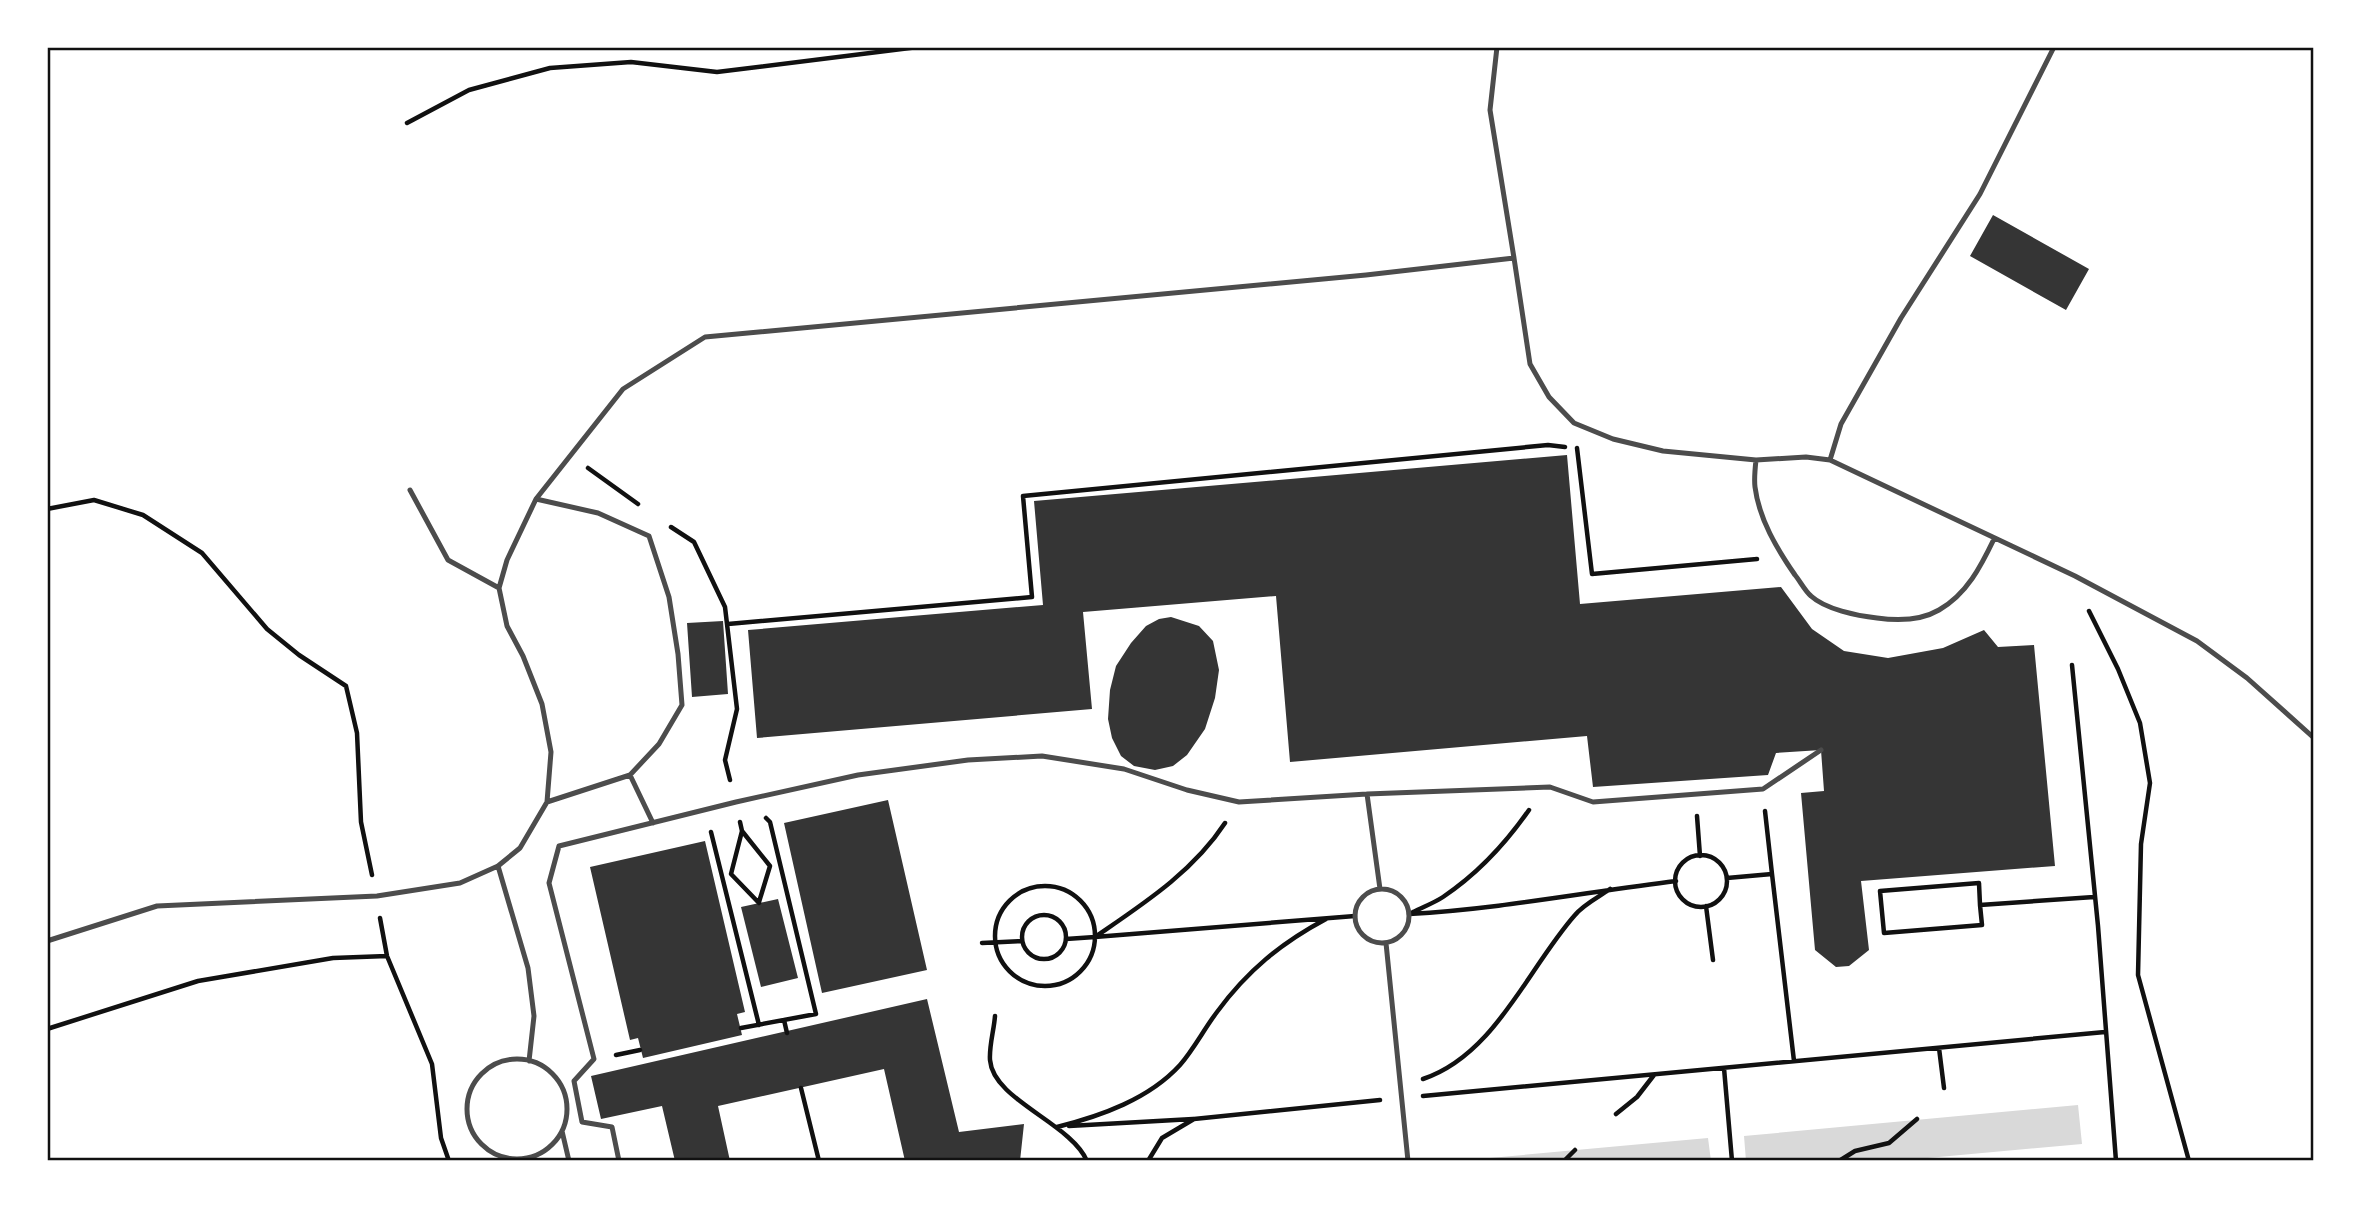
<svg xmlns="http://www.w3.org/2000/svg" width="2361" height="1208" font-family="'Nunito Sans',sans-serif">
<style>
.water{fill:#d9d9d9}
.building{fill:#353535}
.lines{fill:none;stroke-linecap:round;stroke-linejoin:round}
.path{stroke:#111;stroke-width:4.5}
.service{stroke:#4c4c4c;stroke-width:5}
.neatline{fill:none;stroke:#111;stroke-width:2.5}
</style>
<rect width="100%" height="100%" fill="#fff"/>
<path class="water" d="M2078,1105l4,39 -187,17h-149l-2,-25z
M1708,1138l3,23h-254z"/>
<path class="building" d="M1993,215l96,54 -23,41 -96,-54z
M1567,455l13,149 201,-17 31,42 32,22 44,7 55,-10 41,-18 14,17 36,-2 21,221 -194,15 8,69 -20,16 -13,1 -21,-17 -14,-157 23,-2 -3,-41 -45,3 -8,22 -175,12 -6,-51 -297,26 -14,-166 -193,16 9,97 -335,29 -9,-108 295,-25 -9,-104z
M1171,617l28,9 14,15 6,29 -4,28 -10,31 -18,26 -14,11 -18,4 -21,-4 -13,-10 -9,-18 -4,-19 2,-29 6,-24 15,-23 15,-17 13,-7z
M723,621l5,73 -36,3 -5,-74z
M888,800l39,170 -105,23 -38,-170z
M705,841l40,171 -8,2 5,21 -99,23 -5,-20 -8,2 -40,-173z
M778,899l20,79 -37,9 -20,-80z
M927,999l32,133 65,-8 -4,37h-115l-21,-92 -166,37 12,55h-55l-13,-55 -61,13 -10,-43z"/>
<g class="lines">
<path class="path" d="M407,123l62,-33 81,-22 81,-6 86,10 201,-25
M1577,448l15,126 165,-15
M588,468l50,36
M47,509l47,-9 49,15 59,38 65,76 32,26 47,31 11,47 4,89 11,53
M671,527l23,15 31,65 12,102 -12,51 5,20
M2089,611l29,58 22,54 10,60 -9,61 -3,131 51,186
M728,624l304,-27 -9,-101 525,-51 17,2
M2072,665l26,261 18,235
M1697,816l3,40
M740,822l2,9 -11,43 28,29
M1225,823c-32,49 -82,81 -130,114l260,-21
M742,831l28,35 -11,36
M711,832l48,193
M1675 881a26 26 0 1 1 52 0a26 26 0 1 1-52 0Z
M1772,874l22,187
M1727,878l45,-4 -7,-63
M995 936a50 50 0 1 1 100 0a50 50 0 1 1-100 0Z
M1980,905l-1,-22 -99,8 4,42 98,-8 -2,-20 114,-8
M1706,906l7,54
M1413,912c10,-5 21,-9 30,-15 33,-22 63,-54 86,-87
M1409,914c90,-5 178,-22 267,-33
M1022 937a22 22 0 1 1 44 0a22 22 0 1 1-44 0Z
M380,918l7,38 45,108 9,74 8,23
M1066,939l29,-2
M982,943l40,-2
M995,1016c-1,14 -6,30 -5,44 3,40 81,63 97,101
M784,1020l3,13
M741,1028l75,-14 -46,-192 -4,-4
M47,1029l151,-48 135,-23 54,-2
M1939,1048l5,40
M616,1055l24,-5
M1724,1068l8,93
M1423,1079c72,-24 105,-111 152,-164 9,-11 24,-18 35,-26
M801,1088l18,73
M1423,1096l682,-64
M1616,1114l21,-17 17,-22
M1069,1126l124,-7
M1057,1127c44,-11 92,-28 123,-62 14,-16 24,-36 37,-53 30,-41 64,-69 109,-93
M1148,1161l14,-23 32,-19 186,-19
M1564,1161l11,-11
M1839,1161l16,-10 34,-8 28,-24"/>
<path class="service" d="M1497,47l-7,63 24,148
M1756,460c-1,9 -2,19 -1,27 4,32 22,62 40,88 5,6 10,16 16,21 14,13 46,20 66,22 21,3 43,3 62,-8 28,-16 42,-44 55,-71
M1830,460l11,-36 60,-106 79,-124 74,-147
M410,490l38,70 51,28
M536,499l62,14 51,23 20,61 9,57 4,51 -23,39 -29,31 -83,27
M630,775l23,48
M1367,794l13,95
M498,866l30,102 6,48 -5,45
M1355 916a27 27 0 1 1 54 0a27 27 0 1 1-54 0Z
M47,941l110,-35 220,-10 83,-13 38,-17 22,-18 27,-46 4,-50 -9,-48 -19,-48 -16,-30 -8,-38 8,-28 29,-61 87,-110 82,-52 661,-62 148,-17 16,106 19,33 25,26 39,16 50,12 93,9 50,-3 24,3 245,116 122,65 50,37 67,60
M1386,943l22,218
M467 1109a50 50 0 1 1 100 0a50 50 0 1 1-100 0Z
M562,1131l7,30
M619,1161l-7,-34 -30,-5 -8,-41 20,-22 -45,-176 10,-37 177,-44 122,-27 110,-15 74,-4 82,13 63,21 52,12 128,-8 183,-7 43,15 170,-13 58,-39"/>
</g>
<rect width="2361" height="1208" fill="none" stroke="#ffffff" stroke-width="98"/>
<rect x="49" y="49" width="2263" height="1110" class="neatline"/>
</svg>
